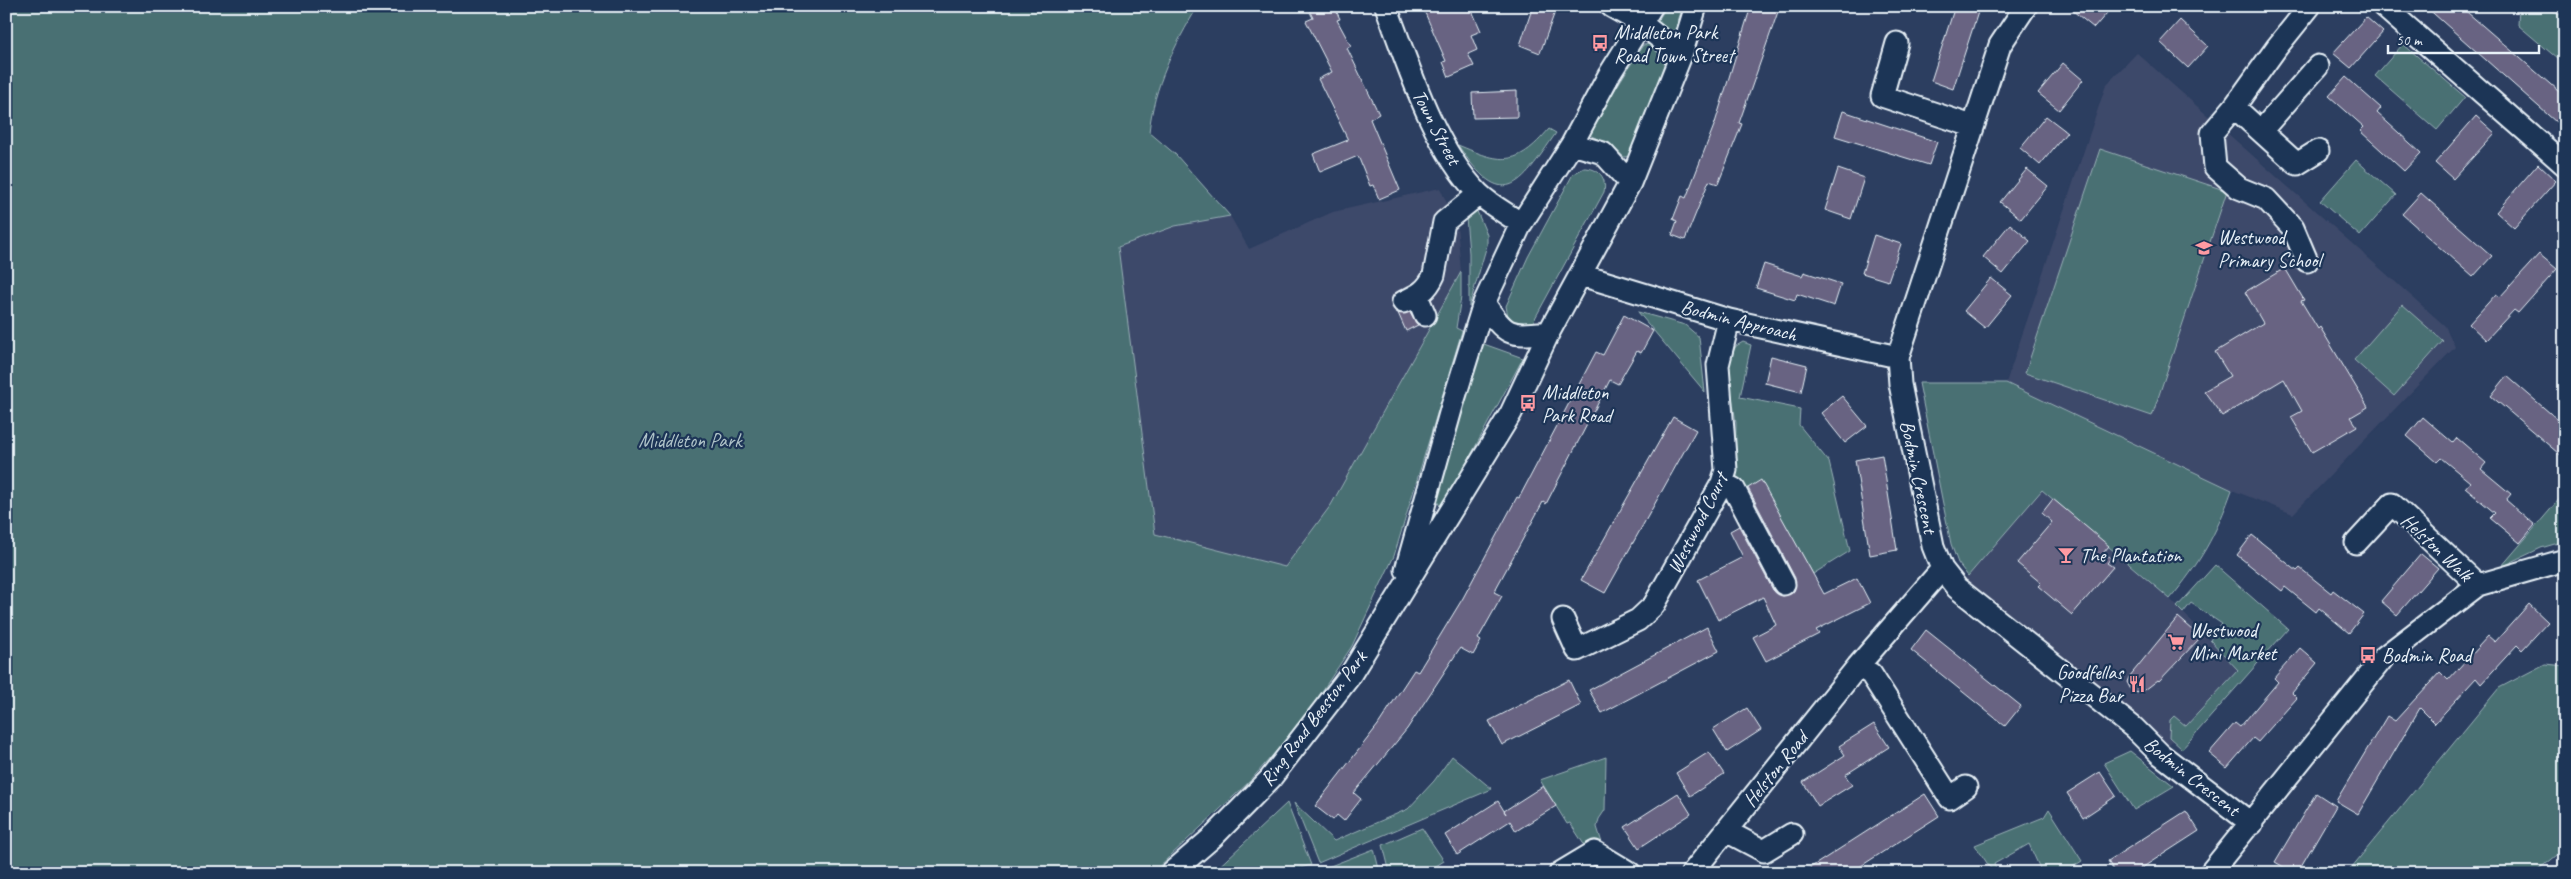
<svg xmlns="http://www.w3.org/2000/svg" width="2571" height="879" font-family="Caveat,sans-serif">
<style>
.built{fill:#3e496a}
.green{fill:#497073;stroke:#98b0b6}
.building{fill:#686482;stroke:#e8f1f8}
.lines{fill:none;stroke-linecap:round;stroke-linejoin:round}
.minor-casing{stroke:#e8f1f8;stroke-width:25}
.minor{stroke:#1d3557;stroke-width:21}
.labels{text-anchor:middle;stroke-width:4.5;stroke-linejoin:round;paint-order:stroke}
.poi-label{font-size:20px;fill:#e8f1f8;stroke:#1d3557;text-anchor:start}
.street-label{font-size:20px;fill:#e8f1f8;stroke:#1d3557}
.park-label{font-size:20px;fill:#b0c4c9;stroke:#1d3557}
</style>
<rect width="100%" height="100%" fill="#2c3e60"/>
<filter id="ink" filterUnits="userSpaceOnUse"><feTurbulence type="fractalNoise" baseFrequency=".02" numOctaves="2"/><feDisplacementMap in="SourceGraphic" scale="10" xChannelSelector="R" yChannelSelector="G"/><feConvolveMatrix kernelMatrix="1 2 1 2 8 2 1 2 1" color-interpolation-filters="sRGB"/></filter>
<g filter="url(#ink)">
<path class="built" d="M2137,53l308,273 10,21 -162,167 -61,-24 -226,-107 100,-298z
M1440,188l17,37 4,47 -130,233 -46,63 -130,-33 -37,-288 57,-21 55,-10 19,33 84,-37z
M2042,490l128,109 68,71 -78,84 -203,-166z"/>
<path class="green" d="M6,6h1192c-24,40 -44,80 -49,126l27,23 54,61 -55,10 -57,21 37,287 130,33 46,-62 130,-233v25l-5,31 6,3 -68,225 -42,90 -51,77 -51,58 -98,92h-1146z
M1667,6h16l-8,24 -5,2 -12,-6 -1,-4z
M2519,6h20l26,10v49l-47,-40z
M1653,44l11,10v11l-32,91 -8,1 -13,-12 -24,-11 56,-89z
M2403,44l62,53 -28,33 -62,-54z
M1549,129l7,4c-37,54 -53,80 -98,12 43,18 58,23 91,-16z
M2100,149l127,42 -75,225 -127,-43z
M2356,160l40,35 -36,41 -40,-35z
M1584,168c15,0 23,10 20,24l-71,130 -11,3 -10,-4 -4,-4 -2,-11 22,-49 45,-83z
M1476,209l11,26v10l-18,62v-54l-3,-36z
M2402,305l41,36 -49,55 -40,-36z
M1638,312l47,13 14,12 6,55z
M1743,342l8,3 -11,52 60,12 -1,16 30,37 21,89 -37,23 -52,-93 -15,8 -11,-16 1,-50 -9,-60 9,-17z
M1481,343l42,15 -79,147 -4,1 -4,-7z
M1919,383h87l226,107c-16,45 -32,73 -62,109l-128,-109 -74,86 -10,-13 -7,-19z
M2562,496l3,3v42l-24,7 -40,19z
M2215,565l73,64 -106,120 -13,-12 1,-17 4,-4 12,10 52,-56 -28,-30 12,-16 -31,-21 -8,10 -6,-6z
M2545,664l20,2v186l-3,-1 -27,22h-188l152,-185z
M2130,751l44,35 -40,24 -30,-47z
M1452,756l40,33 -174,74 -24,-60 40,38 74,-32 26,-28z
M1606,757l-1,53 -6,9 -2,8 6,19h-18l-15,-23 -3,1 -27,-44z
M1287,803l24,62 -28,8h-71z
M2049,809l33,52 -19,12h-21l-13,-29 -35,20 2,5 -3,3 -18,-27 69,-28z
M1422,828l22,33 -19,12h-35l-7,-28z
M1374,849l6,24h-59l-1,-3z"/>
<path class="building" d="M1307,6h27l6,13 -3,1 14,26 -4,2 32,66 -9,5 30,71 -21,9 -6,-14 -3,1 -12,-30 -38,16 -7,-18 35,-14 -30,-61 14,-7 -26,-51 7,-3z
M1422,6h48l11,25 -10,4 6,15 -9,4 6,12 -25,11 -6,-15 3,-1z
M1533,6h14l9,3 -16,44 -20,-8z
M1751,6h29l-41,117 3,1 -24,60 -9,-3 -24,59 -13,-5 5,-14 -4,-2 9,-23 4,2 29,-75z
M1955,6h25l-27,83 -22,-8z
M2067,6h46l-19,22z
M2425,6h35l105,91v33z
M2366,17l17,15 -32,36 -18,-15z
M2180,20l28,26 -20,22 -28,-26z
M2063,63l20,17 -24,30 -21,-17z
M2346,77l35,31 -4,5 44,40 -17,18 -44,-40 4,-4 -35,-31z
M1517,91v26l-44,1 -1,-25z
M1843,111l94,31 -8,23 -94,-29z
M2046,116l21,16 -27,33 -20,-17z
M2476,116l19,17 -42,46 -18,-16z
M2538,164l18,17 -42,47 -18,-16z
M1838,169l26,9 -13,41 -26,-9z
M2027,169l21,17 -27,33 -21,-17z
M2421,193l71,63 -19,21 -71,-63z
M2010,224l20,17 -27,33 -20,-17z
M1874,235l27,9 -13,37 -26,-8z
M2539,254l18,15 -39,44 -4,-3 -28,30 -17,-16 27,-30 4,3z
M1764,264l38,12 2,-4 37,12 -7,22 -37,-12 -2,6 -39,-12z
M2285,268l19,32 -3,1 17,28 2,-2 48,80 -17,10 6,9 -45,26 -21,-35 11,-6 -18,-32 -62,37 -18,-25 26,-15 -15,-24 48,-29 -18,-31z
M1991,278l21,17 -27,33 -21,-17z
M1410,312l8,13 -12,6 -8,-18z
M1624,315l29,16 -12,22 -4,-2 -19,33 -8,-4 -64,124 -3,-2 -49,90 8,4 -24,43 3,2 -8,14 -13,-7 -53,81 -53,64 7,6 -17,22 -7,-6 -4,5 -18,-14 63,-81 36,-55 4,2 45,-74 54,-101 2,1 77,-146 7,3z
M1771,356l36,9 -6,27 -36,-9z
M2507,376l58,50v33l-74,-63z
M1842,396l25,30 -22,17 -24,-30z
M1673,417l23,13 -91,163 -24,-13z
M2423,417l30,26 4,-5 29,25 -5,6 30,25 -5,6 29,25 -15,18 -30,-25 5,-5 -30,-25 5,-6 -29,-24 -4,4 -30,-26z
M1882,455l15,95 -27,5 -15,-95z
M1761,480l63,114 33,-16 13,25 -54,27 3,4 -53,27 -13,-24 23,-12 -13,-28 -45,23 -20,-40 45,-23 -13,-26 9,-5 34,64 10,6 11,-5 1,-13 -47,-90z
M2053,499l56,47 -5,6 7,6 -4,5 6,4 -41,48 -34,-29 3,-3 -24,-20 35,-41 -10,-9z
M2252,535l45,36 3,-3 31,25 2,-3 31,24 -15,19 -30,-25 -3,4 -31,-25 -3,4 -45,-36z
M2421,554l17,14 -41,47 -16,-14z
M2529,604l19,18 -26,28 -5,-5 -36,39 -5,-6 -41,45 -15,-15 -62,106 -22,-13 51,-85 8,5 45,-49 8,8 40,-44 7,6z
M2178,617l23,20 -42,44 -1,-1 -17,13 -9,-1 -5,-10 2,-5z
M1707,627l12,24 -117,62 -13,-23z
M1926,630l95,76 -16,20 -94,-76z
M2300,648l17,15 -25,30 5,5 -39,44 -5,-4 -26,30 -18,-15 26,-30 5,4 38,-45 -4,-4z
M1569,680l12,25 -79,40 -13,-24z
M1747,708l14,22 -34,22 -14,-23z
M1874,724l15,23 -44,28 7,10 -34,21 -15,-24 42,-27 -6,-9z
M1709,752l15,22 -34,22 -14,-23z
M2100,772l16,24 -33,22 -16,-25z
M1543,786l13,20 -40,25 -6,-10 -53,34 -12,-20 53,-34 8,13 -2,-3z
M1678,793l13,21 -52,34 -14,-21z
M2316,793l20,13 -39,67h-3l-19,-11z
M1925,794l14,22 -89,57h-48z
M2186,811l13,20 -65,42h-19l-7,-12z"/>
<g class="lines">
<g class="minor-casing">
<path id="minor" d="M1386,6c22,59 48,142 92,187 12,12 30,21 43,31
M1611,6l30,17 40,32
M2026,6l-26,39 -102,312 2,27 33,162 9,23 15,19 177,140 26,26 92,70
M2310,6l-33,41 -43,60 63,57 21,-13
M2383,6l182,159
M1897,43l-15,53 90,30
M2234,107l-22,26 3,34 24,21 27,11 27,29 14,33
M2261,131l57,-65
M1572,144l31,9 27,30
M1581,275l148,45 169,37
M1417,296l8,19
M1403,302c15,-7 24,-11 31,-27l10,-53 35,-28
M1484,303c23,34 25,33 65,29
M1722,483l12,6 50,95
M2356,543l36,-39 86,81
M1406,570l46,-164 32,-103 37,-79 51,-80 37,-69 43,-69
M1563,619l14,31 61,-30 16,-15 68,-122 4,-13 -8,-105 11,-45
M1858,666l13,8 79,124 16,-11
M1726,831l38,20 28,-17
M1171,873l43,-37 56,-57 79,-102 162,-264 38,-81 81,-149 51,-128 15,-49
M1560,873l35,-21 35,21
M1692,873l166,-207 84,-97
M2210,873l174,-216 94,-72 87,-25"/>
</g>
<use href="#minor" class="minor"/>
</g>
</g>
<defs>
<g id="bus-bare" transform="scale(1.35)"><path d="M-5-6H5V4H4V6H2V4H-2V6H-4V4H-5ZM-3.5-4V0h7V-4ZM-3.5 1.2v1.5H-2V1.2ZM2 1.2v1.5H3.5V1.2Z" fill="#ff9aa2" stroke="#1d3557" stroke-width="2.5" paint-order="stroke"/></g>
<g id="school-bare" transform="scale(1.35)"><path d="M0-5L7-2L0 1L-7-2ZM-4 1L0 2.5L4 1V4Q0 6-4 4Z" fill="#ff9aa2" stroke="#1d3557" stroke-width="2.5" paint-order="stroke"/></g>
<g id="bar-bare" transform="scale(1.35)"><path d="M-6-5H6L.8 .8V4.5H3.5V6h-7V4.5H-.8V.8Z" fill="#ff9aa2" stroke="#1d3557" stroke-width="2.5" paint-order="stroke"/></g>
<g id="supermarket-bare" transform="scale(1.35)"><path d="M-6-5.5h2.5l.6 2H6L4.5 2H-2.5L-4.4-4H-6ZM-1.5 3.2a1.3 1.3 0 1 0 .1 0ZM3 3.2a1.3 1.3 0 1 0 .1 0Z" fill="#ff9aa2" stroke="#1d3557" stroke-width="2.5" paint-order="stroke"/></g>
<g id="restaurant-bare" transform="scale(1.35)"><path d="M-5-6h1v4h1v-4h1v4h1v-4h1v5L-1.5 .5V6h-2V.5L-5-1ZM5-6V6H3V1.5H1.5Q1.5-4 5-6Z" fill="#ff9aa2" stroke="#1d3557" stroke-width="2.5" paint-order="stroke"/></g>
</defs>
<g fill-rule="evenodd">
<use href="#bus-bare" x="1600" y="43"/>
<use href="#school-bare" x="2204" y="248"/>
<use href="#bus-bare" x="1528" y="403"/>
<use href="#bar-bare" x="2066" y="555"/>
<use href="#supermarket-bare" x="2176" y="642"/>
<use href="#bus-bare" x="2368" y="655"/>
<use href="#restaurant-bare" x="2137" y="684"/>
</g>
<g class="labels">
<g class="poi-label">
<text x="1614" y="39">Middleton Park<tspan x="1614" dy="23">Road Town Street</tspan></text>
<text x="2218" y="244">Westwood<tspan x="2218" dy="23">Primary School</tspan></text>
<text x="1542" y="399">Middleton<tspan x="1542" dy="23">Park Road</tspan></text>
<text x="2080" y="562">The Plantation</text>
<text x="2190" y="637">Westwood<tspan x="2190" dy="23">Mini Market</tspan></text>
<text x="2382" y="662">Bodmin Road</text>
<text x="2123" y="679" text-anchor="end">Goodfellas<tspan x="2123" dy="23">Pizza Bar</tspan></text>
</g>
<g class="street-label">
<text transform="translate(1437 127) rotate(62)" y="7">Town Street</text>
<text transform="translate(1739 320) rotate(14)" y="7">Bodmin Approach</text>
<text transform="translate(1919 477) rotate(78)" y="7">Bodmin Crescent</text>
<text transform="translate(1697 523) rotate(-63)" y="7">Westwood Court</text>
<text transform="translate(2437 547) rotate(43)" y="7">Helston Walk</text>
<text transform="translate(1313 718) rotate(-53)" y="7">Ring Road Beeston Park</text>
<text transform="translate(1775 769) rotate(-51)" y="7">Helston Road</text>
<text transform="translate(2192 776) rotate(38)" y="7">Bodmin Crescent</text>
</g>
<g class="park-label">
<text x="690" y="447">Middleton Park</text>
</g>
</g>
<rect width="2571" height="879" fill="none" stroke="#1d3557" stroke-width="25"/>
<rect x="12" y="12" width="2546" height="854" fill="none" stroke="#e8f1f8" stroke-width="2" filter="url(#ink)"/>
<path d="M2388 45v8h151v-8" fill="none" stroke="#e8f1f8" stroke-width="2.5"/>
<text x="2396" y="45" font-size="15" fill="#e8f1f8" stroke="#1d3557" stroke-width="4" paint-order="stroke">50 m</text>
</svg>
